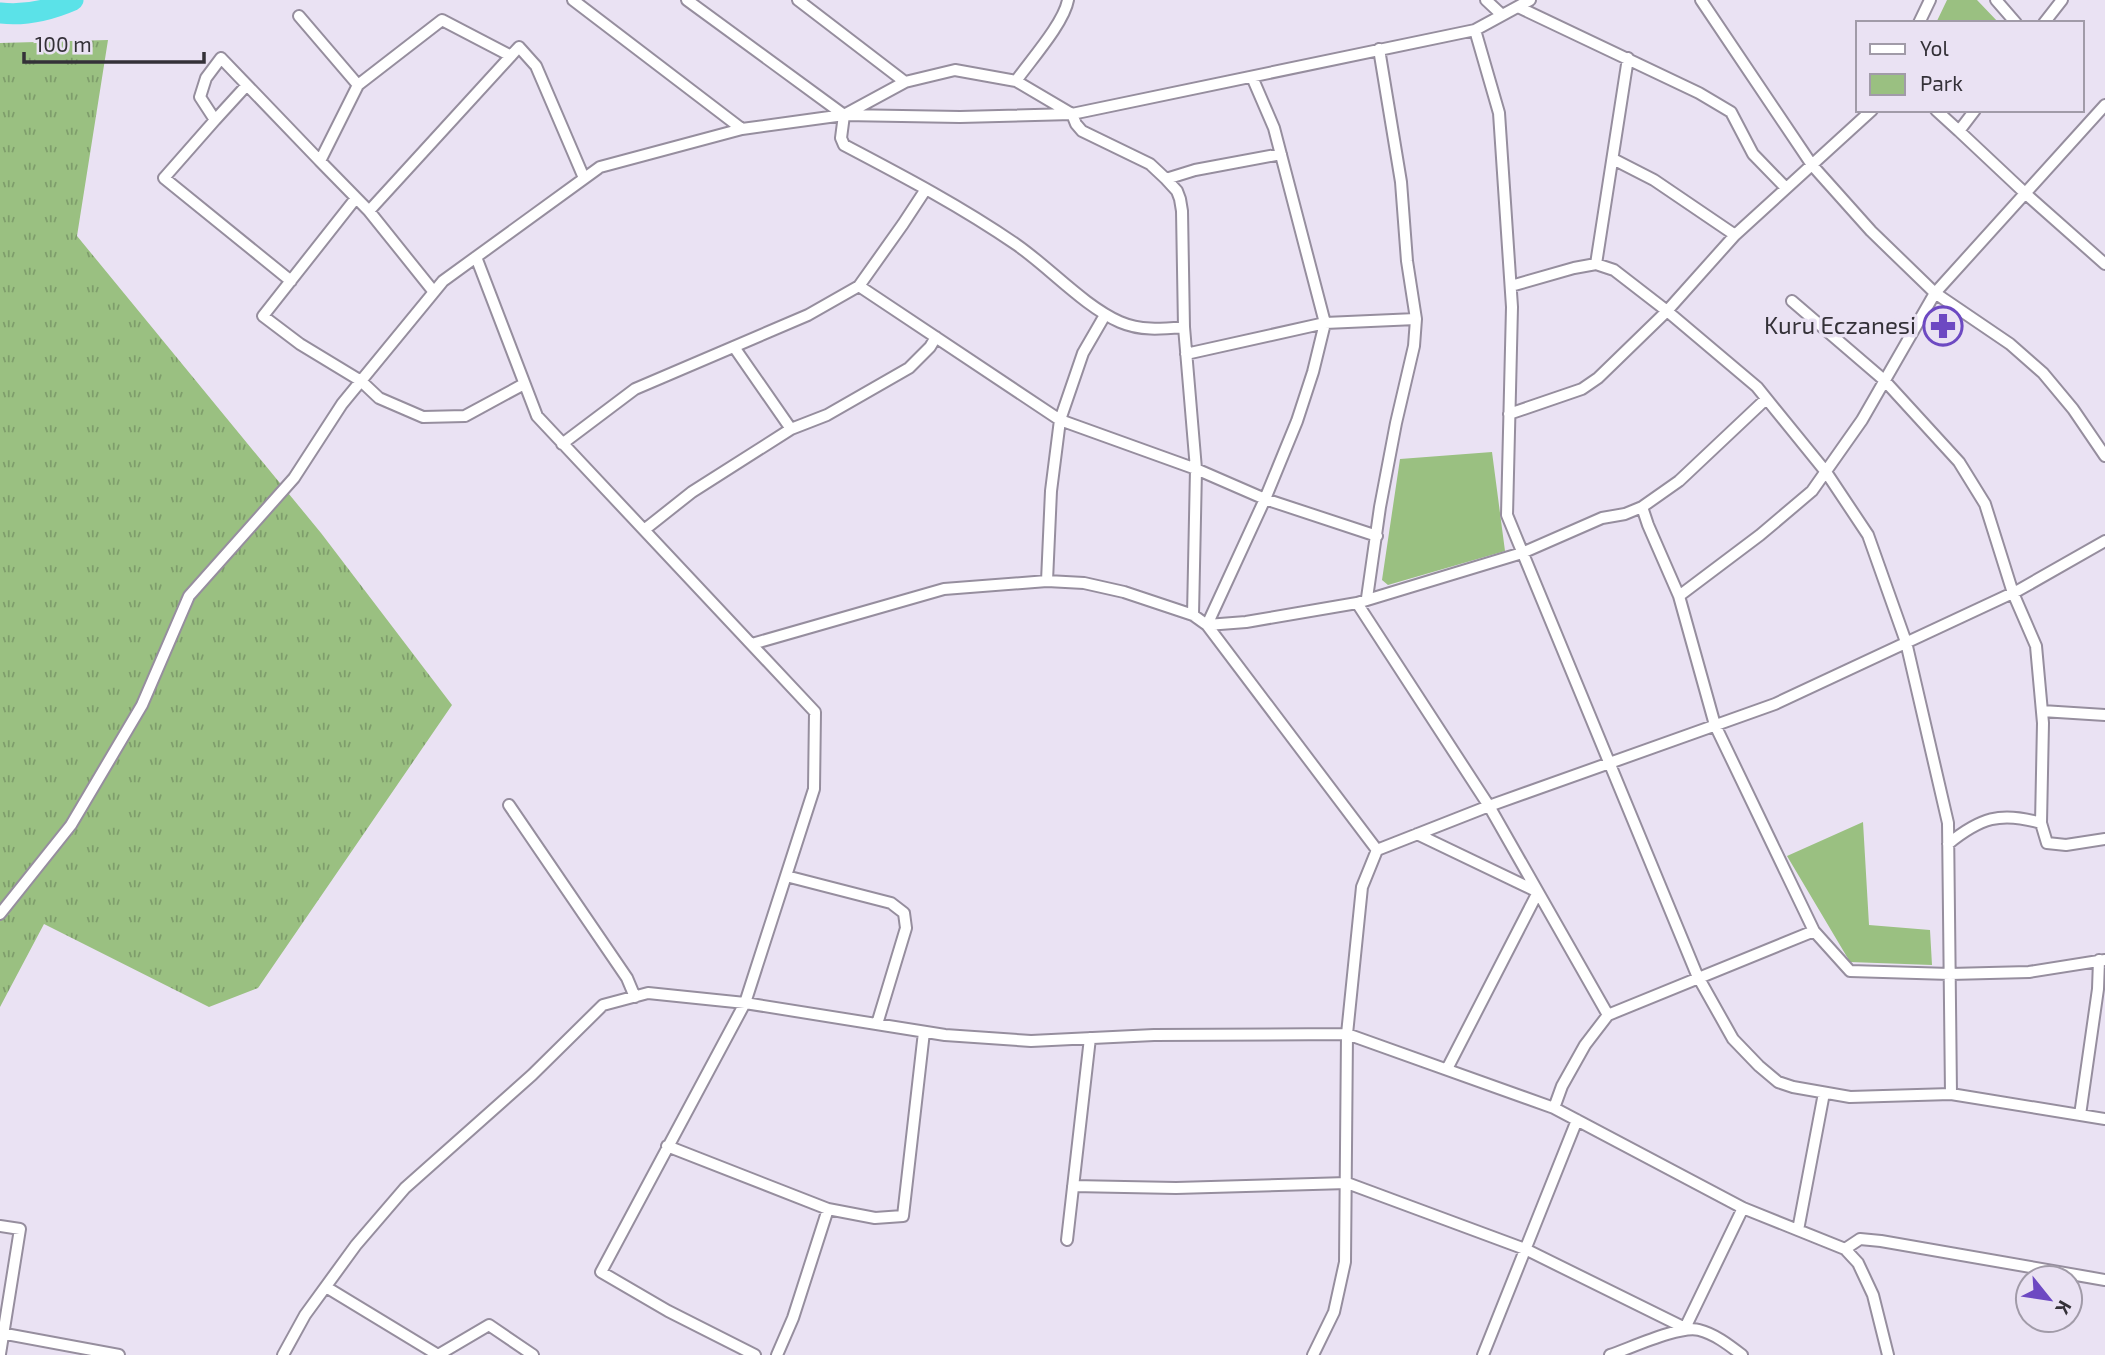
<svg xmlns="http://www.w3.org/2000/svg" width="2105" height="1355" font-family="'Exo 2',sans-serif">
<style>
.grass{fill:url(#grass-tufts)}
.green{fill:#9ac081}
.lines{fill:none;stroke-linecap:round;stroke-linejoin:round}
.river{stroke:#5be2e8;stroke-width:21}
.minor-casing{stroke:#968e9e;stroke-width:14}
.minor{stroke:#fff;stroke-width:10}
.labels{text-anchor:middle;stroke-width:7;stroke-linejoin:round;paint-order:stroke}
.poi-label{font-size:24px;fill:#343138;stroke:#eae2f3;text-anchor:end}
</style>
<defs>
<pattern id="grass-tufts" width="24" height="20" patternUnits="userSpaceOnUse" patternTransform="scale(1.75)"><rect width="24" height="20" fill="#9ac081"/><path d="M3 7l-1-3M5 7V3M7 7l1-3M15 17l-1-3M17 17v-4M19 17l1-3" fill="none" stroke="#7e9d6b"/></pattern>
</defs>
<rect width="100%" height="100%" fill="#eae2f3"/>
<path class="grass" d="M108,40l-31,196 244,297 131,172 -194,283 -49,19 -165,-83 -44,83v-964z"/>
<path class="green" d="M1947,0h30l22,23h-63z
M1492,452l13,99 -117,34 -6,-5 18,-121z
M1863,822l6,103 61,5 2,35 -82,-3 -63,-106z"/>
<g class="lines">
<path class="river" d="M0,13c25,3 50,-3 73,-13"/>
<g class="minor-casing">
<path id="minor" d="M573,0l169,129
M687,0l157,115
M798,0l107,82
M1486,0l16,15
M1701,0l111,165 59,66 64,62 75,51 33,29 30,36 32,47
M1996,0l20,23
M1518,7l181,86 32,19 22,42 33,34
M299,16l59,69
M1919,23l11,-23
M2044,23l18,-23
M1475,30l24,83 13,194 -5,208 190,460 36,64 26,27 19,16 15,5 57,10 101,-3
M1016,81c14,-20 48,-58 52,-81
M1936,110l23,21 16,-21
M846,114l59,-32 50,-12 61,11 56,33 4,10 6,7 68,33 16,15 11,12 3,8 2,12 2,116 12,142 -3,146
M844,115l-3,23 3,7c59,31 118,62 173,100 33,23 67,61 103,77 21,9 41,7 64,5
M215,120l32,-35
M1959,131l67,63 79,70
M1613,159l41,21 81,55
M1166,179l29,-9 86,-16
M356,198l-93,118 37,28 61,37 18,17 44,19 42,-1 59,-32
M369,211l-49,-50 38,-76 84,-65 69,36
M476,257l61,159 278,296 -1,77 -69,214 -144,269 67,39 87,44
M1596,264l32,-206
M291,281l-127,-103 51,-58 -15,-23 6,-19 15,-20 99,103
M859,286l201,134 136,49 69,30 112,37
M1511,286l63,-18 22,-4 18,6 53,41 90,76 69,85 42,63 38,107 42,181 3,271 154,25
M434,292l-65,-81 150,-164 17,19 48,112
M1792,301l92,79 75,82 26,42 28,89 23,53 7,77 -2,100 6,20 19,2 39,-6
M734,347l57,82
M1186,354l139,-31 91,-4
M1509,414l73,-25 16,-11 69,-67 68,-76 137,-125
M562,444l73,-55 173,-74 51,-29 44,-62 23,-35
M1642,507l37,-26 87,-82
M644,530l48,-38 99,-63 36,-14 82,-47 21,-21 6,-10
M1047,581l4,-90 9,-71 23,-67 22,-38
M1679,596l81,-61 52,-44 50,-71 73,-127 170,-188
M1367,598l13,-91 16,-84 18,-77 2,-27 -9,-58 -6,-79 -22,-133
M1357,603l132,203 119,209
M1207,625l39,-3 111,-19 165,-50 80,-35 23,-4 17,-7 6,18 31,71 36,129 99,206 36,40 100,3 79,-2 76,-12
M1207,625l58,-126 32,-78 16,-49 12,-49 -51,-195 -22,-51
M752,644l192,-55 103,-8 37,2 40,9 69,23 14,10 170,225
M2042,711l63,4
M509,805l118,173 8,19
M1417,834l121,58 -91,177
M1948,844c32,-26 52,-33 93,-21
M786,876l105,27 13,10 2,15 -29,96
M0,914l71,-89 71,-120 47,-109 105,-118 48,-74 101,-123 157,-114 142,-38 102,-14 116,2 112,-3 403,-84 55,-30
M1554,1108l8,-22 23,-41 23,-30 206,-84
M2080,1115l18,-126 1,-29
M667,1146l161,63 47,9 28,-2 21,-184
M1073,1186l103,2 171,-5 178,66 160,79 58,-120
M0,1226l20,3 -20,125
M1798,1230l26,-137
M1067,1240l23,-202
M1845,1249l15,-10 21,2 224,39
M326,1287l112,68 51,-30 44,30
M0,1333l119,22
M283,1355l22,-40 51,-70 49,-57 127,-113 71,-70 45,-12 97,10 200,32 86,6 123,-6 193,-1 207,74 189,100 102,41 13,14 15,32 15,60
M777,1355l16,-37 35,-109
M1313,1355l21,-43 11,-50 2,-228 15,-147 15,-37 112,-44 286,-102 244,-114 86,-49
M1483,1355l94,-235
M1610,1355c21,-7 70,-30 89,-25 16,4 30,15 43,25"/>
</g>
<use href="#minor" class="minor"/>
</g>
<defs>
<g id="pharmacy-ring" transform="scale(2.0125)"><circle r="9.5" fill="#eae2f3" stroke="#6d49c2" stroke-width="1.5"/><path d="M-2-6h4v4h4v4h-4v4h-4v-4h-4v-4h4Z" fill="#6d49c2"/></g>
</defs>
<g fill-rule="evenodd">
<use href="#pharmacy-ring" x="1943" y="326"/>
</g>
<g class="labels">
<g class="poi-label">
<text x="1916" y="334">Kuru Eczanesi</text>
</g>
</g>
<rect x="1856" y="21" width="228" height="91" fill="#eae2f3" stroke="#a19ba8" stroke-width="2"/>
<rect x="1870" y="44" width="35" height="10" fill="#ffffff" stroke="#a19ba8" stroke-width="2"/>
<text x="1920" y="56" font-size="21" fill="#343138">Yol</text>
<rect x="1870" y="74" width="35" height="21" fill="#9ac081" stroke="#a19ba8" stroke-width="2"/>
<text x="1920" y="91" font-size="21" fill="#343138">Park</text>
<g transform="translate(2049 1299) rotate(120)"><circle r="33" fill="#eae2f3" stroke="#a19ba8" stroke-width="2"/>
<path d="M0-5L12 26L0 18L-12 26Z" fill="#6d49c2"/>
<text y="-10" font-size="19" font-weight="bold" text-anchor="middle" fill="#343138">K</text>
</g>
<path d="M24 52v10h180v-10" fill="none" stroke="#343138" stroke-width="3.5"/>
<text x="35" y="52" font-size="21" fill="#343138" stroke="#eae2f3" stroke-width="5" paint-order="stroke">100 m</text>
</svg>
